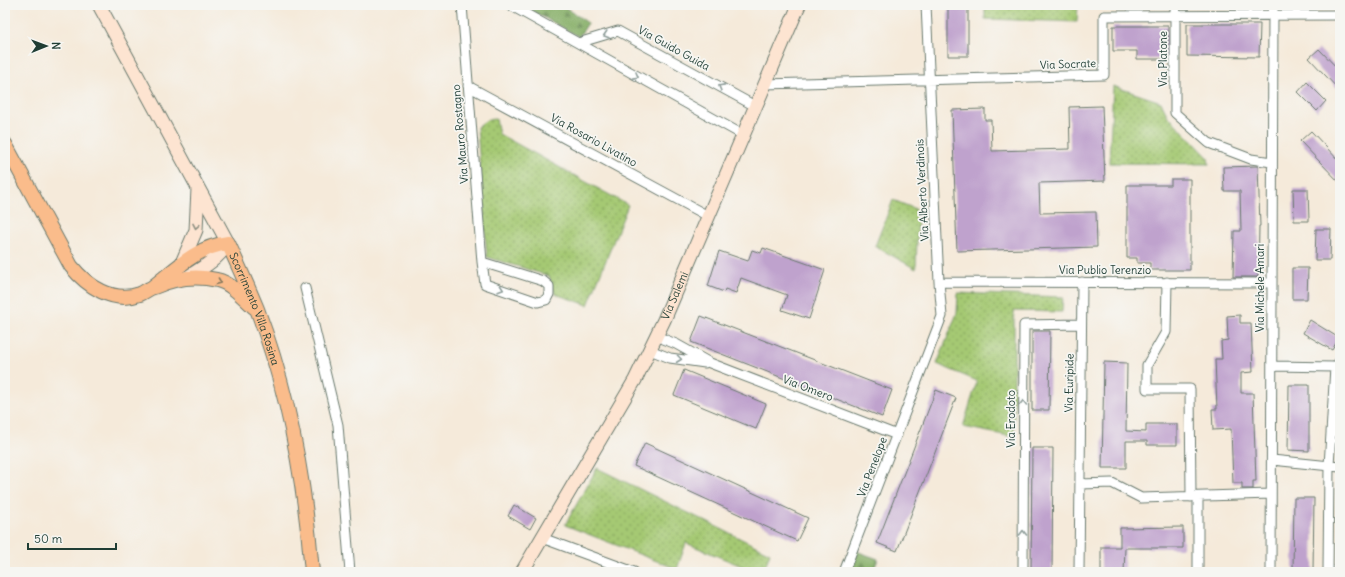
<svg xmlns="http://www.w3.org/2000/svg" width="1345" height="577" font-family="Delius,sans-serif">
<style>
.grass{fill:url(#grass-dots);stroke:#628354}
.forest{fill:url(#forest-firs);stroke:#52754c}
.building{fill:#bfa2cd}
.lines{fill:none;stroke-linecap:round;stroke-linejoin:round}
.street-casing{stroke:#6a7a6e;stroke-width:11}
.secondary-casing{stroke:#6a7a6e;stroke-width:15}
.primary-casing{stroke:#6a7a6e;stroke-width:16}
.street{stroke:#fff;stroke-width:9}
.secondary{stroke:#fde4d1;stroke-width:13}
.primary{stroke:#fabc8b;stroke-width:14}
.oneway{stroke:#8f9e9a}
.oneway2{stroke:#8e9082}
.oneway3{stroke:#82765b}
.labels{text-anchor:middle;stroke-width:3.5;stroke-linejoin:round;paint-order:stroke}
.street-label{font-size:11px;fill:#1f3d34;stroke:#f6f6f2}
</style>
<defs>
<pattern id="grass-dots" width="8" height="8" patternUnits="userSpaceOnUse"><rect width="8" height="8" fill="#a5c973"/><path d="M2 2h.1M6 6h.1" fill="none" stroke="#86a45f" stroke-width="1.8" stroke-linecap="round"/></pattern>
<pattern id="forest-firs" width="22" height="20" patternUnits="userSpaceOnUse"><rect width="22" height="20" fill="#84ad65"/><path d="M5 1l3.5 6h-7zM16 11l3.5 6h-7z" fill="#6b8e54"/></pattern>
</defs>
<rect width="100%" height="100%" fill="#f6f6f2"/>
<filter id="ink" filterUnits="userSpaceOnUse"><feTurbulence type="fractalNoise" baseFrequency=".025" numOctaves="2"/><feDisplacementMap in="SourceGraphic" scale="8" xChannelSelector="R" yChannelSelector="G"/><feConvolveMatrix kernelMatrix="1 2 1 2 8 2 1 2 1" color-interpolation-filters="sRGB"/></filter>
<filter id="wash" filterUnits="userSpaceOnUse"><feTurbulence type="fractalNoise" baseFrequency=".012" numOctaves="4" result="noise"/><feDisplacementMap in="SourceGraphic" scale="16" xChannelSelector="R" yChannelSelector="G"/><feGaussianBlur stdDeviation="0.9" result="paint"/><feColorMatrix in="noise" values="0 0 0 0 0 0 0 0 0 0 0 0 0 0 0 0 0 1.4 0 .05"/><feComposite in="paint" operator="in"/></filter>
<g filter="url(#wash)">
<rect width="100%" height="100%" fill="#f5eada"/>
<path class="grass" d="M985,5h93l-1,17 -92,-3z
M1113,86l48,16 6,13 41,42 1,7 -100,-1z
M488,119h8l3,15 129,71 -40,100 -33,-11 -6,-18 -62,-19 -10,-130z
M893,200l25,10 -2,59 -41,-23z
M958,293l105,4 -1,15 -48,-1v126l-51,-10 14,-46 -40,-17 20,-51z
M597,468l173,85 -7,19h-7l-70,-29 -9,26 -112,-44z"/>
<path class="forest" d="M522,5h40l26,18 -9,14z
M856,551l22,8 -5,13h-25z"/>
<g id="blocks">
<path class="building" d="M948,5h20v51h-20z
M1187,24h73l-1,33 -72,-1z
M1113,26h55v33h-31v-8h-24z
M1319,49l21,22v20l-31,-33z
M1307,82l19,19 -9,10 -19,-19z
M1102,106l3,75 -66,2 1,30 56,-1 1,35 -140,4 -5,-141 33,-1v11h6l1,31 78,-2 -1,-42z
M1311,131l29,31v21l-40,-42z
M1258,166l2,60h-1l-1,51h-25l1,-46h7l-1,-40h-16l-1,-24z
M1171,179h19v91h-40v-7h-13v-5h-10v-73h44z
M1293,189h15l1,32h-15z
M1316,229h15l-1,31h-15z
M763,248l62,22 -16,49 -27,-9 5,-15 -46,-17 -5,15 -11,-4 -1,3 -16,-6 11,-35 29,10 4,-11 9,3z
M1292,268h16l-1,31h-15z
M1240,315v8h11l2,49 -12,1v20h12l3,88h-3v8h-11v-6h-9l-2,-54 -18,1 -1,-21h5l-2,-50h7l-1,-18 7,-1 -1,-24z
M701,316l191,74 -10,27 -191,-75z
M1310,320l29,18 -7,12 -29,-17z
M1032,331h18l-1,79h-17z
M1104,362l23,1 -1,68 20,1v-8h31v21h-30v-4h-21v27h-24z
M684,370l82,34 -10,25 -82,-34z
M1289,385h20v66l-21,-1z
M936,390l20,8 -59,153 -20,-8z
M645,443l163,75 -11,23 -163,-75z
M1032,448h21l-1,124h-21z
M1294,498h20l-1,74h-20z
M514,505l22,13 -6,11 -22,-13z
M1183,527v21h-58l-1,24h-23v-25h19v-19z"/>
</g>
</g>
<g filter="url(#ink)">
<use href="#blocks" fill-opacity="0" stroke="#6a7a6e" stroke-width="1"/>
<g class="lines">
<g class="street-casing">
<path id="street" d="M462,5l20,257 3,22 53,18 8,-2 3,-6v-8l-6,-5 -61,-19
M510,5l233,130
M1175,5v108l34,30 42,16 21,3
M578,43l40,-12 137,75
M764,84l340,-9v-59l236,-1
M468,86l240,130
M939,282l333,1
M1167,282l-1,50 -19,33v24h43l1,108
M305,288l33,137 12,147
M656,336l20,8 34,19 187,72
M650,350l20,8 35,5
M1272,366l63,1 5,-6
M1272,460l68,7
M1080,484l32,-1 29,15 130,-4
M1198,497v75
M542,538l92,34
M844,572l98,-256 -3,-34 -13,-277
M1023,572l1,-247 57,-1
M1079,572l3,-290
M1271,572l2,-567
M1328,572l1,-106 6,-99"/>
</g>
<g class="secondary-casing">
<g id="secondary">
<path d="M99,5l129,238c-10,16 -24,24 -40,34"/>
<path d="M181,265l15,-35 2,-41"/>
<path id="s1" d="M522,572l113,-192 29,-60 135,-315"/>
</g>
</g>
<g class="primary-casing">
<g id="primary">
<path d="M5,144l66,122c16,20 42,38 69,28 5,-2 9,-6 14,-7 20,-9 42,-12 63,-7 14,3 26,17 37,27"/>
<path id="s2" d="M154,286c24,-19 43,-39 74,-43 10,22 20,44 29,66 32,84 48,174 55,263"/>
</g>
</g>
<use href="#street" class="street"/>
<use href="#secondary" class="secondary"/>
<use href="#primary" class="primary"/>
</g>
<defs><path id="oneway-chevron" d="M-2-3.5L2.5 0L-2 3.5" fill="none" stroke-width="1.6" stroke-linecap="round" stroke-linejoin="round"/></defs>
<g class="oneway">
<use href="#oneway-chevron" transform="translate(606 35) rotate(163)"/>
<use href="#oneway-chevron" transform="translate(636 76) rotate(29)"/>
<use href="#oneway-chevron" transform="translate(721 87) rotate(-151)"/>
<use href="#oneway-chevron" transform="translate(501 289) rotate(19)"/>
<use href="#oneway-chevron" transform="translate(679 359) rotate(7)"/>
<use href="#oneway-chevron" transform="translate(1023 403) rotate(-90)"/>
<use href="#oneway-chevron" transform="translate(1023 533) rotate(-90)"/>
</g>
<use class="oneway2" href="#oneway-chevron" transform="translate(196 226) rotate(101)"/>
<use class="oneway3" href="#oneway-chevron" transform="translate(219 282) rotate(21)"/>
</g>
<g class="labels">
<g class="street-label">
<text transform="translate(674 48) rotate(29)" y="4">Via Guido Guida</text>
<text transform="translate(1163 59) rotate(-90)" y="4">Via Platone</text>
<text transform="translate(1068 64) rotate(-2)" y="4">Via Socrate</text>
<text transform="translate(460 134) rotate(-95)" y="4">Via Mauro Rostagno</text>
<text transform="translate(594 140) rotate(29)" y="4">Via Rosario Livatino</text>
<text transform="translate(922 190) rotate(-93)" y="4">Via Alberto Verdinois</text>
<text x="1105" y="274">Via Publio Terenzio</text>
<text transform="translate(1260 288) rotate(-90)" y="4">Via Michele Amari</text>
<text dy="4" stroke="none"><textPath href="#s1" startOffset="316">Via Salemi</textPath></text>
<text dy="4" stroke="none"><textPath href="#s2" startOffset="158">Scorrimento Villa Rosina</textPath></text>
<text transform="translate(1069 383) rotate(-89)" y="4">Via Euripide</text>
<text transform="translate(808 388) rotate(21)" y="4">Via Omero</text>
<text transform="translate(1011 419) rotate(-90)" y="4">Via Erodoto</text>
<text transform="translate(872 467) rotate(-69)" y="4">Via Penelope</text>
</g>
</g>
<rect width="1345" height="577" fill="none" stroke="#f6f6f2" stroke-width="20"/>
<g transform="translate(46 46) rotate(89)" stroke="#f6f6f2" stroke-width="3" paint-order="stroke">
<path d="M0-3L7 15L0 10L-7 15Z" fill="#1f3d34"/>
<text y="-6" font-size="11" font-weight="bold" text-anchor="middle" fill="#1f3d34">N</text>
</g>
<path d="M28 543v6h88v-6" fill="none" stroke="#1f3d34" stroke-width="2"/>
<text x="34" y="543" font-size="12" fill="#1f3d34" stroke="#f6f6f2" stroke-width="3" paint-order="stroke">50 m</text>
</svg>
